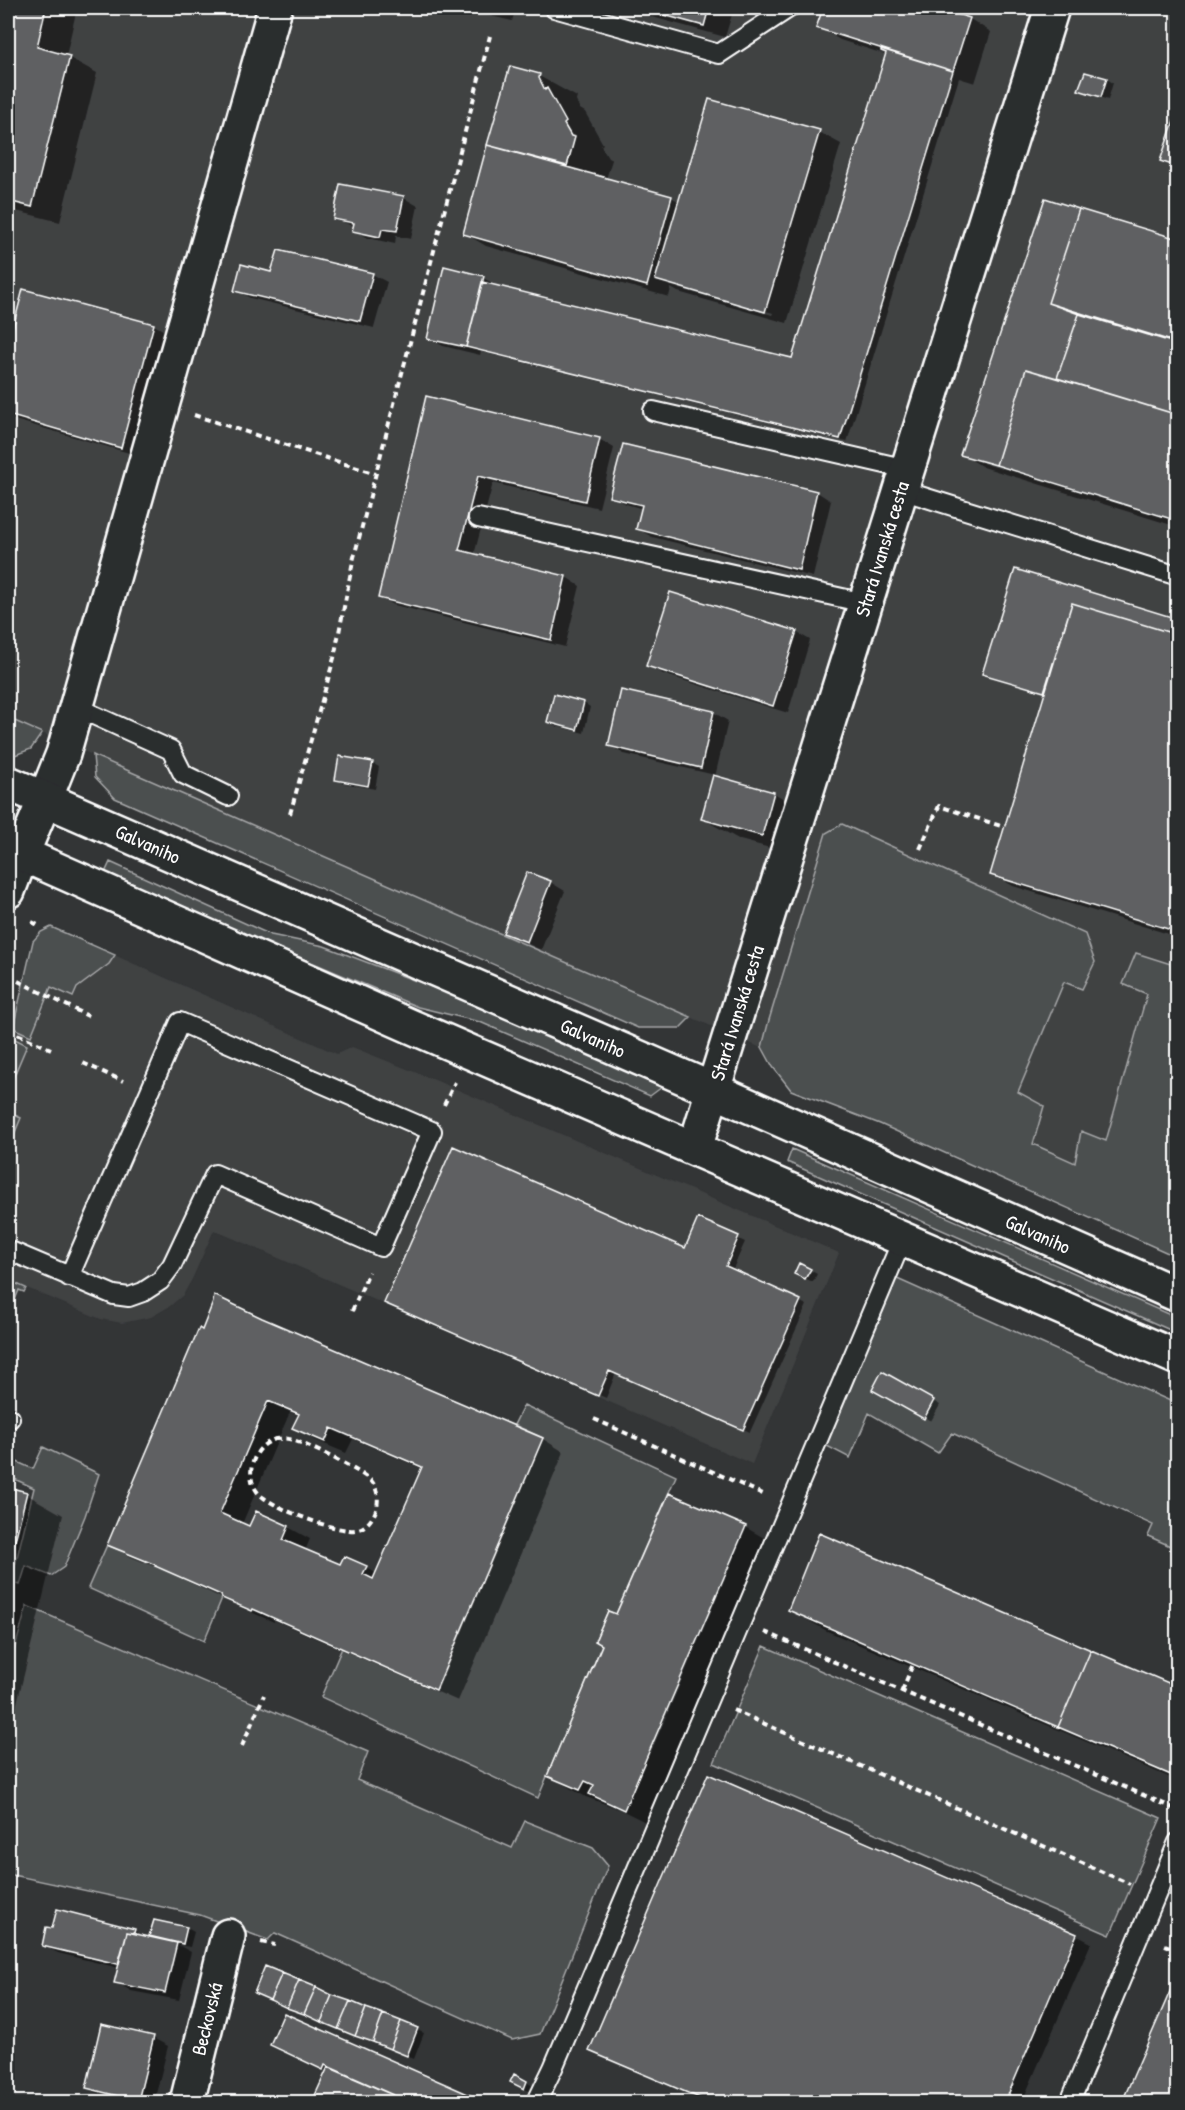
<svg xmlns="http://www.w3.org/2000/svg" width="1185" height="2110" font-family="'Patrick Hand',sans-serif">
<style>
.built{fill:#404243}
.green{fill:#4c4f50;stroke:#a6a7a8;stroke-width:1.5}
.shadow{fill:#0007;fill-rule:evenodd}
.building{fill:#5f6162;stroke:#fff;stroke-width:1.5;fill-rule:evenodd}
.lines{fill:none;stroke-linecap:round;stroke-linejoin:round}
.lane-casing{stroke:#fff;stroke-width:22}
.street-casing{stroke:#fff;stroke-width:38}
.secondary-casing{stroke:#fff;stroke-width:38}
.path{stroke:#fff;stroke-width:4;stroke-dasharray:6 4.5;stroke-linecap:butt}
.lane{stroke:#2a2d2e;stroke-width:18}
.street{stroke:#2a2d2e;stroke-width:33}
.secondary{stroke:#2a2d2e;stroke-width:33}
.labels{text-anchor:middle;stroke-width:4.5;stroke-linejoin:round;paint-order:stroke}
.street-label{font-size:20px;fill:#fff;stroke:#2a2d2e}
</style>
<rect width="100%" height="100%" fill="#333536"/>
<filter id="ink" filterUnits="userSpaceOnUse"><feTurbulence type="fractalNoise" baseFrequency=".0167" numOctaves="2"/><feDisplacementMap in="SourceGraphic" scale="12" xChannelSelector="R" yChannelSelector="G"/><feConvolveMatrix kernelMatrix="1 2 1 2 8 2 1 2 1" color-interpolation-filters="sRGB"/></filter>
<g filter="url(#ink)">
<path class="built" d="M8,8h1169v1222l-1169,-512z
M51,927l286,127 15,-7 85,34 402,172 -87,211 -538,-234 -22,49 -9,16 -13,11 -19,11 -29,6 -21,-4 -93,-39v-228l25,-111 8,-9z"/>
<path class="green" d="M8,718l34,15 -11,16 -16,6 -7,-4z
M93,755l4,2 594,260 -11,11h-42l-523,-230 -20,-21z
M842,824l243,110 10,28 -13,27 -18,-7 -46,110 26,14 -11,38 42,19 6,-32 25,10 41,-147 -24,-10 13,-31 41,13v291l-297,-133 -89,-34 -18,-23 -11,-20 7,-27 57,-187z
M110,862l161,73 53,11 150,57 188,84 -12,9 -170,-74 -62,-15 -314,-132z
M51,927l64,28 -6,9 -32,24 -4,9 -22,-10 -20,49 -18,-8 20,-87 8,-9z
M11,1037l16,8 -19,45v-38z
M8,1112l13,6 -13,31z
M792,1149l385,169v15l-390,-171z
M895,1278l282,126v145l-29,-13 5,-11 -201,-92 -14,20 -69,-40 -19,45 -27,-14z
M8,1280l18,8 -2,4 -5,-2 -11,27z
M524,1405l152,71 -60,138 -8,-3 -13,30 7,4 -64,153 -217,-101 21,-49 95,41 106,-251 -29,-13z
M43,1447l56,27 -14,42 -21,51 -13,9 -25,-10 -6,19 -9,-3 23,-94 -26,-12v-18l25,11z
M107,1545l49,20v1l65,29 1,3 -18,43 -116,-53z
M27,1606l341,146 -11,28 155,68 13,-27 68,27 15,18 -68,168 -28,6 -237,-107 -7,7 -68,-25 -192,-41v-202z
M764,1646l397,172 -51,117 -396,-172z"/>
<path class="shadow" d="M8,8h69l-11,48 31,17 -37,149 -52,-13z
M456,8h60l-4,13z
M619,8h115l-9,29z
M824,8h107l39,11 21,13 -16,51 -16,-5 -112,364 -366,-90 -1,3 -37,-9 -15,-8 55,-60 15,8 295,73 94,-304 -47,-15 -22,-13z
M511,68l28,8 38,21 -1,4 4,8 5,3 18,32 -2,2 7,12 4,2 -6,19 65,18 9,5 139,-70 22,12 -54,179 -109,-31 -7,-4 -2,9 -183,-51 -22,-13zM678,285l95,28 -1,2 -94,-27z
M1086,74l21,5 6,4 -5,17 -28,-10z
M341,186l63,12 14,8 -7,33 -15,-3 -1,8 -27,-6 -14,-8v-3l-19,-9z
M1046,200l132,41v286l-195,-60 -21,-13zM983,460l20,6 -1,3 -19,-6z
M272,273l100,1 15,8 -13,46 -124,-30 -14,-8z
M24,291l130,34 14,8 -32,122 -128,-37v-65z
M427,398l172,41 15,9 -15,60 -106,-25 -19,72 92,22 14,9 -15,61 -171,-42 -15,-8z
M624,445l193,47 14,9 -18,76 -161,-40 -14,-8 5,-20 -17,-5 -15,-8z
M1016,571l162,49v317l-165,-51 -21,-12 54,-181 -55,-16 -7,-4z
M796,632l14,8 -22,73 -125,-39 -15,-9z
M584,703l6,4 -6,26 -29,-7 -7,-4z
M713,712l15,9 -13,56 59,16 37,22 -11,41 -60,-16 -37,-21 12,-44 -91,-21 -14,-8z
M372,763l7,4 -4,22 -32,-6 -7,-4z
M550,882l15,9 -24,59 -36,-17z
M699,1220l46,22 -13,29 75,34 -57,127 -134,-59 -10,25 -214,-92 293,-56z
M810,1270l7,4 -4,8 -11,-5z
M261,1320l282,119 21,13 -106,249 -184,-81v2l-28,-12 -78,-38 -37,-15 -22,-12 94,-213zM290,1412l9,4 -5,11 21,13 31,13 7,-14 70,30 -46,105 -11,-7 -25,-1 -36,-15 5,-12 -22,-12 -38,1 -8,-4z
M883,1373l57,32 -9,16 -57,-32z
M8,1489l18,5 37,21 -55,225z
M745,1527l38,22 -121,281 -43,-21 -33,-12 -38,-21 69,-160zM743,1529h3l-95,223 -3,-2z
M790,1610l388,78v93l-351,-150z
M58,1911l77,20 12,7 10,1 -6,-3 4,-14 32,6 7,4 -4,15 -12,-2 13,7 -12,48 -48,-9 -15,-9 3,-14 -61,-15 -15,-8 10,-15z
M1076,1935l15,8 -69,159h-315l-101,-43 -15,-9z
M266,1968l158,65 -10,26 -152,-63z
M1176,1982l2,120h-54z
M285,2015l197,87h-168l13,-30 -55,-27z
M153,2038l15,8 -14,56h-24l-28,-6 -14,-8z
M515,2076l18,10 -2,6 -19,-10z"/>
<path class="building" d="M8,8h38l-9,39 33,9 -38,151 -24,-6z
M638,8h71l-5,18z
M823,8h114l33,10 -17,53 -137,-43z
M881,49l72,22 -113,368 -374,-92 16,-65 310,76 94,-305 -5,-2z
M510,66l30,8 -1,4 6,12 2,-2 19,34 -2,2 7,12 4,1 -8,29 -80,-21z
M1085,72l22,6 -6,19 -23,-7z
M709,99l111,31 -55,182 -110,-32z
M1178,109v58l-18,-6z
M487,145l185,51 -25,90 -184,-52z
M340,184l64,12 -7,35 -15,-2 -2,8 -28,-6 2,-8 -21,-4z
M1045,198l34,11 -31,94 31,11 -22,64 -31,-9 -30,96 -36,-10z
M1079,209l99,30v104l-130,-40z
M278,250l95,23 -13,48 -126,-30 7,-27 30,8z
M444,266l40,10 -18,71 -39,-8z
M23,289l131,35 -33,124 -113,-33v-68z
M1079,314l99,30v71l-121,-37z
M1026,369l152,46v106l-182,-56z
M426,396l174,42 -15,63 -107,-25 -19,74 107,26 -15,64 -173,-42z
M623,444l194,47 -18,79 -163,-41 6,-24 -33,-8z
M1015,569l163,50v16l-106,-32 -28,89 -62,-18z
M670,592l127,39 -24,75 -127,-40z
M1072,603l106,32v297l-188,-57z
M621,690l93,21 -13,57 -93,-22z
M554,694l30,8 -7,28 -30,-8z
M339,756l34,6 -5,24 -33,-6z
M713,775l61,17 -12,44 -61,-17z
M527,872l24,9 -24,61 -24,-9z
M453,1146l232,102 13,-30 41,18 -13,30 75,34 -58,130 -134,-59 -11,25 -214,-93z
M799,1263l12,6 -6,10 -11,-5z
M214,1295l48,23 281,120 -107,252 -183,-81 -1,2 -30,-13 -1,-3 -66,-29 1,-1 -49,-20 92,-217 3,2 11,-28zM268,1401l31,13 -7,14 33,14 6,-14 91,39 -49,112 -10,-5 4,-8 -23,-10 -4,8 -57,-24 6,-14 -33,-15 -7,15 -29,-13z
M882,1371l52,29 -10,19 -52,-29z
M8,1487l19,5 -19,77z
M669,1493l77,33 -122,284 -35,-16 5,-9 -9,-4 -5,9 -33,-14 55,-131 -7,-4 13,-30 8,3z
M819,1533l272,117 -33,77 -270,-117z
M1091,1650l87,37v91l-120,-51z
M708,1774l369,160 -72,168h-296l-120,-51z
M57,1909l78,20 -1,4 -7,-1 -9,32 -76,-18 4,-19 6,1z
M154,1920l33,7 -4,17 -34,-8z
M127,1932l50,11 -12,50 -51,-10z
M265,1966l17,7 -12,27 -16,-7z
M282,1973l17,7 -12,28 -17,-8z
M299,1980l17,7 -12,27 -17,-6z
M1175,1980h3v122h-56z
M316,1987l16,8 -11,27 -17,-8z
M332,1995l18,6 -12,28 -17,-7z
M350,2001l16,7 -11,28 -17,-7z
M366,2008l17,6 -10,28 -18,-6z
M284,2013l202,89h-77l-84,-37 -2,5 -53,-25z
M383,2014l18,7 -11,28 -17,-7z
M401,2021l17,7 -11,28 -17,-7z
M101,2024l53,12 -16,65 -52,-13z
M328,2067l81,35h-97z
M514,2074l13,7 -3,8 -14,-7z"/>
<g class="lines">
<g class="lane-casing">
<path id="lane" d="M554,8l165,46 70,-46
M653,411l254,58
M901,490l277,86
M478,518l387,85
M76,707l95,43 12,24 45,22
M8,1250l106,45 15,2 14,-5 17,-11 12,-16 43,-91 166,73 51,-116 -252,-109 -111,255
M8,1417l2,1
M541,2102l-4,-1 16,-33 350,-830
M1070,2102l108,-260"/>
</g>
<g class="street-casing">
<path id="street" d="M45,799l18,-45 212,-746
M8,891l14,-37
M713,1090l339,-1082
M187,2102l41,-166"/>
</g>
<g class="secondary-casing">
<path id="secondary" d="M8,783l705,307 465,205
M8,848l402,178 768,332
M22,854l23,-55
M695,1148l18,-58"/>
</g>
<path class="path" d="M194,415l182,59
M290,814l44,-156 19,-97 137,-525
M920,849l19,-43 65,21
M32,922l6,3
M18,981l70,35
M8,1030l43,19
M83,1063l40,18
M444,1105l11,-23
M352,1311l17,-39
M594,1419l171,76
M275,1439c4,0 9,-1 14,0 12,2 78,34 84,44 7,11 6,25 -1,35 -5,8 -13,13 -23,12 -23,-2 -66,-19 -85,-32 -18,-12 -16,-38 -1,-52 3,-3 8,-5 12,-7z
M765,1632l413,178
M902,1691l11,-27
M733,1710l397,174
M242,1746l22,-51
M261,1942l14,3
M1165,1945l13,5"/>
<use href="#lane" class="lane"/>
<use href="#street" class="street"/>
<use href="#secondary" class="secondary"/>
</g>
</g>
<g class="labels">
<g class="street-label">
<text transform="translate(882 549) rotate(-73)" y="7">Stará Ivanská cesta</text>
<text transform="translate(148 844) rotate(24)" y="7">Galvaniho</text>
<text transform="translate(737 1013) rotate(-73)" y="7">Stará Ivanská cesta</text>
<text transform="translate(593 1038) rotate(24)" y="7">Galvaniho</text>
<text transform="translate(1038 1234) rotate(24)" y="7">Galvaniho</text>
<text transform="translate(207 2019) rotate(-76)" y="7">Beckovská</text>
</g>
</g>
<rect width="1185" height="2110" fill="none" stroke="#2a2d2e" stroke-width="30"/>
<rect x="15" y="15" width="1155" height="2080" fill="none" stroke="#fff" stroke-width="2" filter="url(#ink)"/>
</svg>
